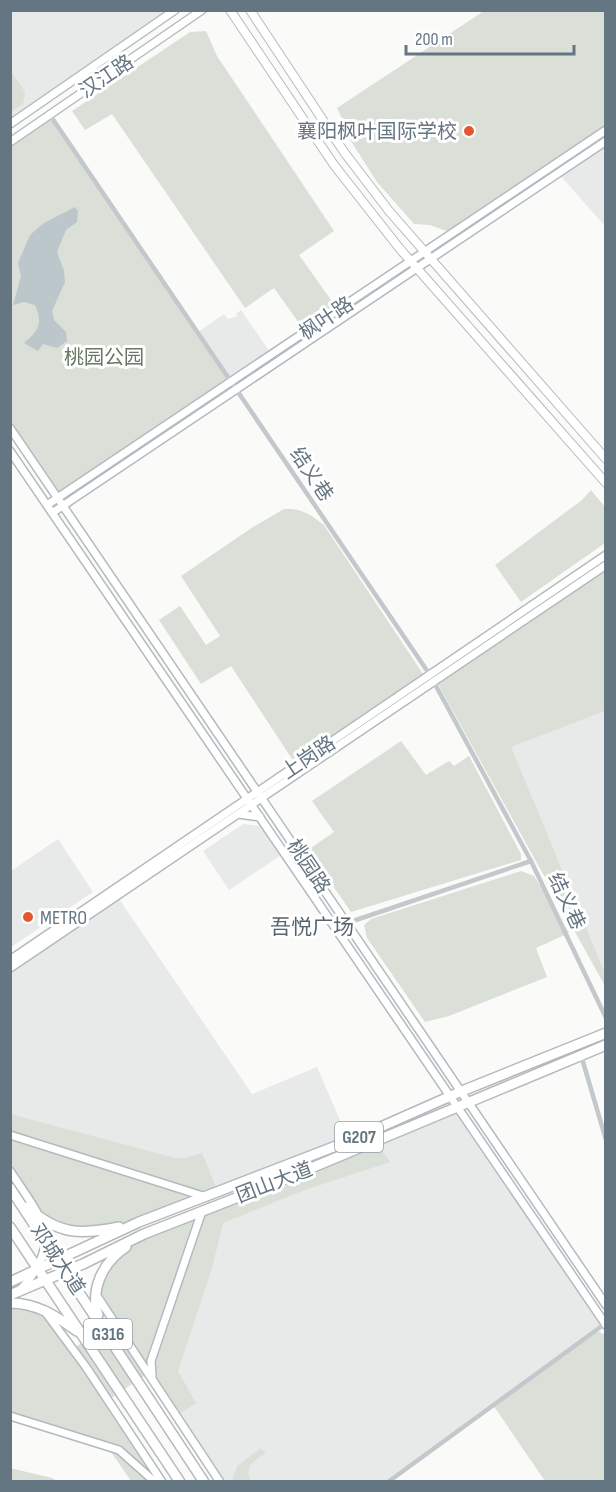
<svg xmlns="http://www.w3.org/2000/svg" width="616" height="1492" font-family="'Sofia Sans Condensed','Noto Sans SC',sans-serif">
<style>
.built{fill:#e8e9e9}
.green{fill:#dadfd7}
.water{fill:#bbc7cb}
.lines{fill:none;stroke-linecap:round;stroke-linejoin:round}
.secondary-casing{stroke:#b3babf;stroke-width:10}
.primary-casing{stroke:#b5babe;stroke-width:10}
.highway-casing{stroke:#b4b9bd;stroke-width:12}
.street{stroke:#c3c8cc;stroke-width:4.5}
.secondary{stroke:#fff;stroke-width:7}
.primary{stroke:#fff;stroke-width:8}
.highway{stroke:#fff;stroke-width:9}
.poi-dot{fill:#e4572e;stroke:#fff;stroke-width:2}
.labels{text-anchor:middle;stroke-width:6;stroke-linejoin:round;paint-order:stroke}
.shield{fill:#fff;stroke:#939fa8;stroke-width:1.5}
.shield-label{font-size:18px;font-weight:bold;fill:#657683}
.street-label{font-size:20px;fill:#657683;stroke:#fff}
.poi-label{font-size:20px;fill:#657683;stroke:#fff;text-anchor:end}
.park-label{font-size:20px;fill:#687a64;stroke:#fff}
.neighbourhood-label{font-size:21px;fill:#57646e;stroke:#fff}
</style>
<rect width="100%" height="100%" fill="#fafaf8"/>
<path class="built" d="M11,11h164l-164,113z
M605,141v85l-47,-53z
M241,310l31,45 -41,27 -33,-50 26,-18 4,5 9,-3 -1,-2z
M605,711v262l-95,-226z
M243,824l17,2 20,30 -51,34 -26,-39z
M58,839l35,53 -82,55v-76z
M117,896l135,198 65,-27 32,74 -143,56 -195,-62v-167z
M456,1107l149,217 -217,157h-168l-62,-91 44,-180z"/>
<path class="green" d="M484,11h121v119l-153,103 -22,-8 -16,-1 -37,-42 -35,-55 3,-2 -8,-17z
M206,31l11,25 117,175 -35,24 37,52 -26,17 -4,-5 -7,4 -25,-35 -29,20 -133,-194 -27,16 -13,-19 118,-79z
M10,70l15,22 -2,12 -12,8z
M50,115l181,267 -173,117 -47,-71 -1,-286z
M591,490l14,17v36l-84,59 -26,-37 87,-65z
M284,509c18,-1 26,5 40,16l99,149 -129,88 -63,-96 -30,18 -42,-64 21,-14 26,39 14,-9 -39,-60 72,-49z
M605,561v150l-94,36 94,226v13l-171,-309z
M401,741l25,34 23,-14 5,5 15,-10 52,98v6l-170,52 -43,-62 26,-18 -22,-31z
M521,871l13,5 35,57 -33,15 11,29 -98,39 -24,6 -58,-84 -3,-13 7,-6z
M10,1114l165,44h10l17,-5 16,39 -79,30 -52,12 -43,-12 -33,-51z
M376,1141l14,21 -88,29 -79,32 -11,45 -34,103 18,32 -20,13 -26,-44 -42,28 54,81h-31l-24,-35 -96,-30v-113l31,6 31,40 39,-27 -17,-33 10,-22 39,-33z
M596,1330l9,5v146h-60l-52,-76z
M261,1448l5,5c-11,7 -23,14 -15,28h-19l5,-15z
M10,1468l42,10 5,3h-46z"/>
<path class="water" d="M75,207l3,4 -1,11 -11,8 -9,22 7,19 1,11 -13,29 2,9 12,12 1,9 -10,7 -14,-4 -5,7 -14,-8c15,-12 19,-20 11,-38l-11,-3 -11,3 8,-29 -3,-13 12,-28 14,-12z"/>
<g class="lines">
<g class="secondary-casing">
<path id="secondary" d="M10,124l165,-114
M10,142l192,-132
M10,428l596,877
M10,451l596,874
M47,505l559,-375
M52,513l554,-372
M238,814l22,3
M10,960l596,-405
M10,968l596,-403
M10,1135l196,62
M10,1171c31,47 55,69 11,118
M97,1296l123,186
M46,1313l40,54 76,115
M152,1376l-1,-15 51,-150
M10,1416l109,34 36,32"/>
</g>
<g class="primary-casing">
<path id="primary" d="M230,10l104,155 66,84 206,234
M250,10l94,142 45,59 217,248"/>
</g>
<g class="highway-casing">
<path id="highway" d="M10,1188l194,294
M27,1207c32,28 53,28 92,20
M10,1227l170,255
M10,1282l129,-60 210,-81 113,-50 144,-58
M10,1295l73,-31 61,-30 148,-58 314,-131
M10,1303c27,0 46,13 67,28
M98,1315c-8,-26 5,-53 28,-68"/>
</g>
<path class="street" d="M50,115l380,560 101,186
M347,923l184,-62 75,157
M581,1055l25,85
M388,1482l218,-159"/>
<use href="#secondary" class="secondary"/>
<use href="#primary" class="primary"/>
<use href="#highway" class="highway"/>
</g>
<g class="poi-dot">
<circle cx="469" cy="131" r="6"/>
<circle cx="28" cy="917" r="6"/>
</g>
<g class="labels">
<g class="shield">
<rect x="335" y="1122" width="48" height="30" rx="4.5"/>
<rect x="84" y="1319" width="48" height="30" rx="4.5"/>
</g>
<g class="shield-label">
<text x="359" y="1143">G207</text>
<text x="108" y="1340">G316</text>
</g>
<g class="street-label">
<text transform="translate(106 76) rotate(-34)" y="7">汉江路</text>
<text transform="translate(326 318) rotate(-34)" y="7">枫叶路</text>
<text transform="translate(312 474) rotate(56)" y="7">结义巷</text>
<text transform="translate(308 757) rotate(-34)" y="7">上岗路</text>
<text transform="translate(309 866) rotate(56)" y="7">桃园路</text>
<text transform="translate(567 901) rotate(65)" y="7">结义巷</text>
<text transform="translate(274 1182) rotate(-21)" y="7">团山大道</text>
<text transform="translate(58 1259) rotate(56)" y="7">邓城大道</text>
</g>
<g class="poi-label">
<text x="457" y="138">襄阳枫叶国际学校</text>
<text x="40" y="924" text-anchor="start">METRO</text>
</g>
<g class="park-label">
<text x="104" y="364">桃园公园</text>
</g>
<g class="neighbourhood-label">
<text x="312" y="934">吾悦广场</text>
</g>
</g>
<rect width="616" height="1492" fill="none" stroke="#657683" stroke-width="24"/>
<path d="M406 45v9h168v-9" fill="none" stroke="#657683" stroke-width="3"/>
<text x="415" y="45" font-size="18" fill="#657683" stroke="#ffffff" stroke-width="4.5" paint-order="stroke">200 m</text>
</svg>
